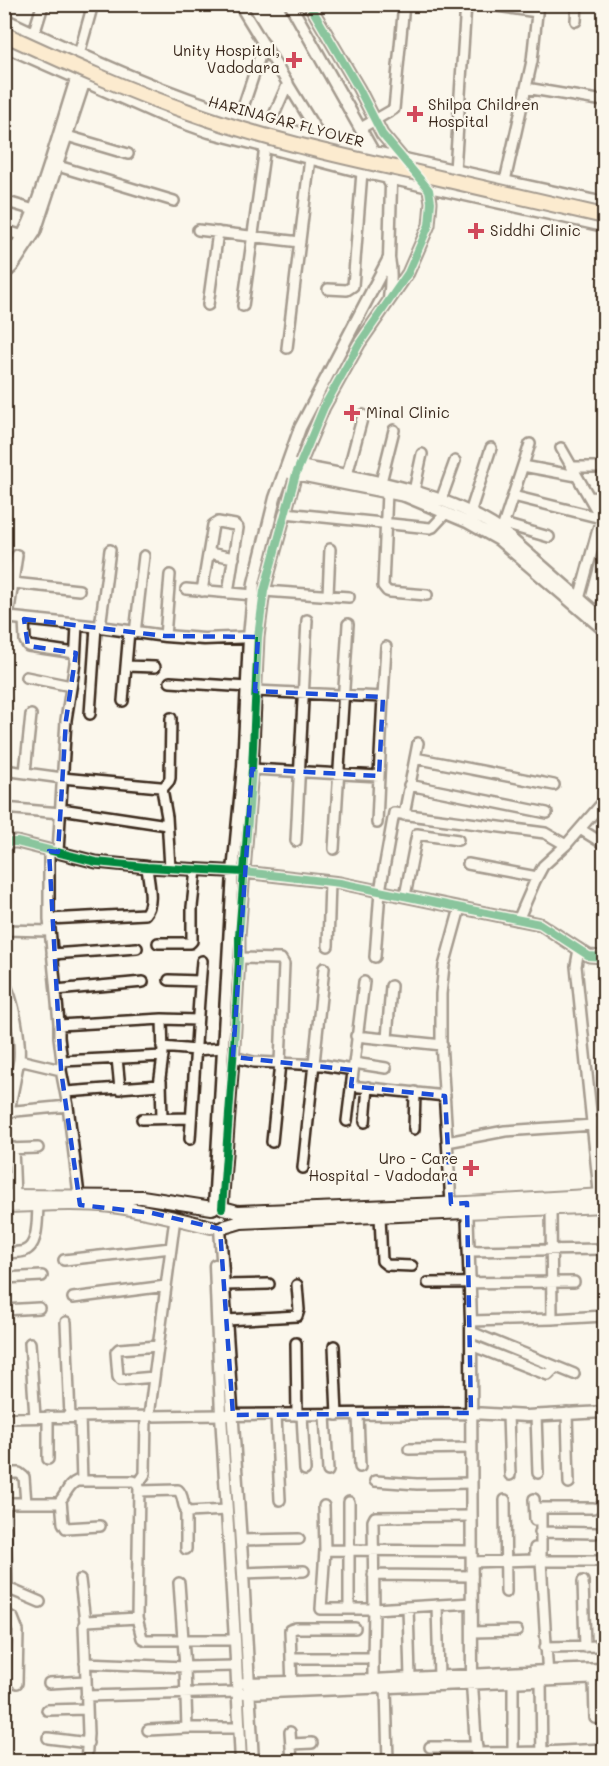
<svg xmlns="http://www.w3.org/2000/svg" width="609" height="1766" font-family="Mali,sans-serif">
<style>
.lines{fill:none;stroke-linecap:round;stroke-linejoin:round}
.minor-casing{stroke:#3b2a1e;stroke-width:14}
.tertiary-casing{stroke:#3b2a1e;stroke-width:15}
.secondary-casing{stroke:#3b2a1e;stroke-width:16}
.minor{stroke:#fbf7ec;stroke-width:9}
.tertiary{stroke:#fbf7ec;stroke-width:10}
.secondary{stroke:#fbf7ec;stroke-width:12}
.primary-bridge-casing{stroke:#3b2a1e;stroke-width:18;stroke-linecap:butt}
.primary-bridge{stroke:#fddcac;stroke-width:14}
.cycleway-casing{stroke:#fbf7ec;stroke-width:11}
.cycleway{stroke:#00873e;stroke-width:8}
.marked{fill:none;stroke:#1d4ed8;stroke-width:4.5;stroke-dasharray:12 8;stroke-linejoin:round}
.poi-dot{fill:#d1495b;stroke:#fbf7ec;stroke-width:2}
.labels{text-anchor:middle;stroke-width:4.5;stroke-linejoin:round;paint-order:stroke}
.poi-label{font-size:15px;fill:#3b2a1e;stroke:#fbf7ec;text-anchor:start}
.street-label{font-size:15px;fill:#3b2a1e;stroke:#fbf7ec}
</style>
<rect width="100%" height="100%" fill="#fbf7ec"/>
<filter id="ink" filterUnits="userSpaceOnUse"><feTurbulence type="fractalNoise" baseFrequency=".0167" numOctaves="2"/><feDisplacementMap in="SourceGraphic" scale="12" xChannelSelector="R" yChannelSelector="G"/><feConvolveMatrix kernelMatrix="1 2 1 2 8 2 1 2 1" color-interpolation-filters="sRGB"/></filter>
<g filter="url(#ink)">
<g class="lines">
<g class="minor-casing">
<path id="minor" d="M239,4l82,134
M483,4l54,8
M576,21l1,-17
M79,54l14,-50
M526,88l78,13
M240,116l24,-72
M270,124l18,-41
M361,128l33,-19 10,-105
M67,136l61,18
M58,166l116,35
M455,170l11,-166
M505,181l27,-120 6,-57
M4,201l30,9
M4,230l19,6
M198,230l102,12
M328,289l19,1 6,-4 9,-114
M208,305l10,-73
M243,306l22,-159
M287,348l23,-190
M561,448l40,70
M523,466l54,10
M572,467h32
M347,475l16,-60
M381,482l13,-52
M414,491l8,-37
M387,492l-4,94 4,5 3,1 37,3
M513,496l88,22 -22,81
M589,497l15,1
M441,500l14,-39
M285,513l145,15 3,-1 13,-14
M470,513l21,-65
M504,524l45,13
M500,535l30,-91
M209,553l25,5
M13,583l66,7
M186,589l67,6
M202,591l11,-66 5,-3 17,3 3,3 -10,65
M264,591l85,6
M328,595l2,-46
M597,614l7,-13
M8,617l9,-62
M24,619l1,22 3,5 47,7
M100,627l10,-77
M135,633l9,-77
M165,636l5,-61
M126,666l29,1
M26,677l45,9
M170,682l77,5
M255,691l128,6 3,-50
M123,701l6,-70
M90,714l6,-87
M415,758l139,27
M252,769l127,7 4,-79
M4,770l58,8 98,9 2,2 5,28 3,51
M25,772l6,-57
M409,785l138,28
M162,789l7,-8 1,-3 1,-60
M4,808l56,5
M61,809l106,16
M404,815l14,-72
M377,823l2,-47
M580,829l24,15
M296,841l11,-221
M334,849l14,-225
M49,851v68l10,104v14l3,24 -1,9 7,36 12,97
M58,852l8,-132 9,-57 2,-38
M468,864l69,13
M405,896l12,-62 41,6
M49,919l96,-5c10,-11 3,-33 2,-47
M518,920l17,-39 8,-15 23,-21 38,-44
M4,930l46,1
M158,943h32l2,-2v-34l4,-37
M328,946l2,-64
M579,949l-3,17 24,235
M52,954l85,-6
M375,957l5,-66 14,-78 151,20 21,12
M239,958l42,1 3,5 -4,99 -8,79
M169,980l31,1
M4,982c10,17 17,59 15,78
M56,990l87,-8
M59,1025l103,-6 35,1
M356,1036l86,9
M387,1039l4,-53
M162,1047l34,3 27,-2
M233,1057l21,5 69,3 30,5
M117,1058l3,31
M62,1061l101,-5
M354,1063l32,5
M161,1081l1,37
M351,1086l94,10
M66,1092l93,-7 4,-29 -1,-37
M9,1111l10,-51 42,10
M5,1112l63,-6
M142,1119l49,-1
M347,1121l17,-139
M365,1122l3,-35
M592,1122h12
M414,1129l1,-37
M190,1139c4,-59 7,-119 12,-178
M447,1142l58,-11 88,-6
M13,1148l2,48
M4,1149l34,-1
M303,1168l21,-200
M451,1204l-10,-163v-47l3,-28 16,-58
M551,1209l1,110
M380,1216l2,45 5,4 25,1
M469,1251l135,-2
M4,1253c7,-1 15,0 20,-2 15,-5 13,-33 14,-45
M64,1260l107,-12
M4,1278l38,-2
M428,1283l146,-1
M224,1285l45,-1
M73,1298l93,-12
M4,1310l35,-2
M226,1320l71,-4 2,-6 -2,-25
M471,1321l81,-2 52,-3
M66,1322l4,95
M471,1332l103,42
M30,1343l5,74
M296,1343l1,72
M471,1345l77,30 8,-8
M334,1346l3,69
M154,1377l-34,3 -2,-3 -2,-25 3,-3 39,-3
M567,1413l2,70
M276,1415l4,85
M302,1415l3,55
M325,1415l3,56
M358,1415l2,52
M508,1415l2,60
M536,1415l2,58
M149,1416l26,-198
M48,1417v42
M80,1417l2,64
M4,1418l217,-3
M409,1449l62,-1
M4,1473h15l5,4 2,26
M375,1481l42,3 54,-1
M138,1484l7,-10 1,-58
M139,1491l39,-1c7,6 3,17 10,22l39,-2
M534,1499l1,21
M61,1500l2,23 3,5 34,-2
M505,1500l1,92
M324,1506l1,44 -4,59h53l-1,-88 2,-4 96,-1
M540,1532l55,1
M241,1540l58,-1
M186,1549v-38
M325,1550l146,1
M541,1561h63
M472,1562l63,-2v-12
M243,1573l61,-2
M373,1575l99,1
M80,1580l5,42
M583,1581l2,66
M179,1583l6,84 2,61
M40,1602l-33,-14 -2,-82 4,-3h49c8,-7 9,-18 19,-22h56l3,1 3,5 -2,131 5,20 4,2h89
M437,1605l2,72
M408,1607l2,71
M349,1609v-107
M4,1613l9,5 5,13 -1,52
M472,1632l45,-1
M545,1647l59,-1
M291,1658h82l1,-49 98,-6
M373,1658v22
M85,1663l100,4 51,-1
M548,1677l-7,-116v-53h52
M594,1678l1,40 9,1
M541,1680l1,82
M513,1682v80
M49,1683l37,-2
M292,1688l-2,-58 6,-2h59
M386,1688l2,74
M86,1696l152,-4
M47,1710l40,-1
M148,1730l39,-2h52
M290,1732l2,30
M48,1738l40,5
M291,1744l21,-1
M430,1747h47
M477,1753l65,-1 62,-3
M86,1762l2,-28 -4,-110 3,-3 50,-3"/>
</g>
<g class="tertiary-casing">
<path id="tertiary" d="M290,4l84,149
M4,19c78,36 155,73 237,97 119,36 242,60 363,87
M34,33l9,-29
M4,46l154,68 51,18 153,40 242,54
M385,175l6,10 -2,73c3,14 2,26 0,41
M4,261c25,-26 34,-62 45,-95 10,-31 19,-62 29,-93
M4,274l8,-7 23,-35 52,-158
M294,465c71,14 146,24 208,66l102,89
M290,473l115,23 62,26 32,18 105,90
M4,617l96,10 65,9 39,3 51,-2
M4,842h13l79,20 51,5 97,5 96,11 200,41 49,32 15,1
M467,1204l4,117 1,363 5,78
M214,1208l19,-336 10,-105 6,-130 5,-54 21,-85 25,-70 89,-170
M222,1208l12,-161 5,-89v-22l13,-167 6,-132 6,-46 32,-117 28,-67 35,-63 49,-71 21,-48 2,-23 -2,-12 -47,-56 -23,-45 -50,-85
M220,1228l23,345 10,189
M215,1265l6,150 14,225 6,122
M227,1415l244,-2 56,3 77,-4
M244,1683l129,-3 174,-9 57,-2
M245,1693l359,-15"/>
</g>
<g class="secondary-casing">
<path id="secondary" d="M4,1196l138,1 70,11
M4,1206c36,-1 72,-4 107,0 34,4 67,13 100,21
M223,1208l15,4 229,-9 137,-8
M224,1227l17,-5 363,-16"/>
</g>
<use href="#minor" class="minor"/>
<use href="#tertiary" class="tertiary"/>
<use href="#secondary" class="secondary"/>
<g class="primary-bridge-casing">
<path id="primary-bridge" d="M4,34c61,28 122,56 185,78 72,26 146,43 220,59 65,15 130,30 195,45"/>
</g>
<use href="#primary-bridge" class="primary-bridge"/>
<g class="cycleway-casing">
<path id="cycleway" d="M4,842h13l79,20 51,5 97,5 96,11 200,41 49,32 15,1
M222,1208l12,-161 5,-89v-22l13,-167 6,-132 6,-46 32,-117 28,-67 35,-63 49,-71 21,-48 2,-23 -2,-12 -47,-56 -23,-45 -50,-85"/>
</g>
<use href="#cycleway" class="cycleway"/>
</g>
</g>
<path d="M0 0H609V1766H0ZM24,619l141,17 93,1 -3,54 128,6 -4,79 -127,-7 -19,288 120,13 -2,16 94,10 6,108 16,-1 4,210 -238,2 -13,-186 -68,-16 -72,-8 -19,-135 -12,-219 9,1 8,-132 10,-67 -48,-7z" fill="#fbf7ec" fill-opacity=".55" fill-rule="evenodd"/>
<path class="marked" d="M24,619l141,17 93,1 -3,54 128,6 -4,79 -127,-7 -19,288 120,13 -2,16 94,10 6,108 16,-1 4,210 -238,2 -13,-186 -68,-16 -72,-8 -19,-135 -12,-219 9,1 8,-132 10,-67 -48,-7z"/>
<g class="poi-dot">
<path d="M291 51h6v6h6v6h-6v6h-6v-6h-6v-6h6z"/>
<path d="M412 105h6v6h6v6h-6v6h-6v-6h-6v-6h6z"/>
<path d="M473 222h6v6h6v6h-6v6h-6v-6h-6v-6h6z"/>
<path d="M349 404h6v6h6v6h-6v6h-6v-6h-6v-6h6z"/>
<path d="M468 1159h6v6h6v6h-6v6h-6v-6h-6v-6h6z"/>
</g>
<g class="labels">
<g class="poi-label">
<text x="280" y="56" text-anchor="end">Unity Hospital,<tspan x="280" dy="17">Vadodara</tspan></text>
<text x="428" y="110">Shilpa Children<tspan x="428" dy="17">Hospital</tspan></text>
<text x="490" y="236">Siddhi Clinic</text>
<text x="366" y="418">Minal Clinic</text>
<text x="458" y="1164" text-anchor="end">Uro - Care<tspan x="458" dy="17">Hospital - Vadodara</tspan></text>
</g>
<g class="street-label">
<text transform="translate(286 122) rotate(15)" y="5">HARINAGAR FLYOVER</text>
</g>
</g>
<rect width="609" height="1766" fill="none" stroke="#fbf7ec" stroke-width="24"/>
<rect x="12" y="12" width="585" height="1742" fill="none" stroke="#3b2a1e" stroke-width="2" filter="url(#ink)"/>
</svg>
